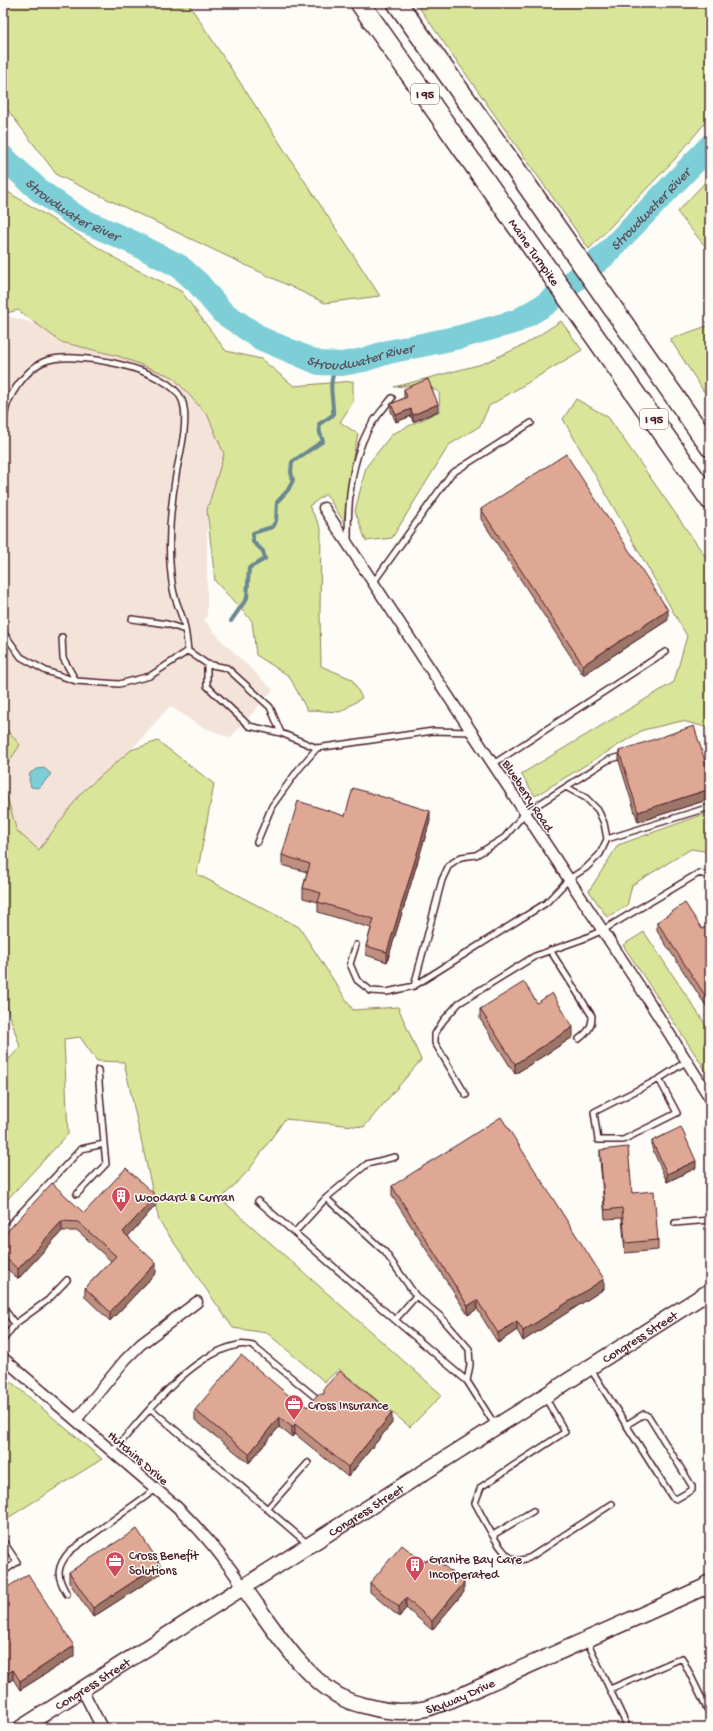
<svg xmlns="http://www.w3.org/2000/svg" width="713" height="1731" font-family="'Gochi Hand',sans-serif">
<style>
.built{fill:#f4e3d9}
.green{fill:#d9e598;stroke:#928262}
.water{fill:#7eced7;stroke:#698892}
.lines{fill:none;stroke-linecap:round;stroke-linejoin:round}
.stream{stroke:#698892;stroke-width:4}
.river{stroke:#7eced7;stroke-width:24}
.lane-casing{stroke:#4a1f2b;stroke-width:8}
.street-casing{stroke:#4a1f2b;stroke-width:13}
.secondary-casing{stroke:#4a1f2b;stroke-width:18}
.highway-casing{stroke:#4a1f2b;stroke-width:22}
.lane{stroke:#fdfcf7;stroke-width:5}
.street{stroke:#fdfcf7;stroke-width:10}
.secondary{stroke:#fdfcf7;stroke-width:15}
.highway{stroke:#fdfcf7;stroke-width:19}
.wall{fill:#bf907f;stroke:#4a1f2b}
.shaded-wall{fill:#9b7668;stroke:#4a1f2b}
.building{fill:#dea894;stroke:#4a1f2b}
.labels{text-anchor:middle;stroke-width:3;stroke-linejoin:round;paint-order:stroke}
.shield{fill:#fdfcf7;stroke:#806168;stroke-width:1}
.shield-label{font-size:12px;font-weight:bold;fill:#4a1f2b}
.street-label{font-size:13px;fill:#4a1f2b;stroke:#fdfcf7}
.poi-label{font-size:13px;fill:#4a1f2b;stroke:#fdfcf7;text-anchor:start}
.water-label{font-size:14px;font-style:italic;fill:#5a545f;stroke:#fdfcf7}
</style>
<rect width="100%" height="100%" fill="#fdfcf7"/>
<filter id="ink" filterUnits="userSpaceOnUse"><feTurbulence type="fractalNoise" baseFrequency=".025" numOctaves="2"/><feDisplacementMap in="SourceGraphic" scale="8" xChannelSelector="R" yChannelSelector="G"/><feConvolveMatrix kernelMatrix="1 2 1 2 8 2 1 2 1" color-interpolation-filters="sRGB"/></filter>
<g filter="url(#ink)">
<path class="built" d="M3,315l34,9 24,18 57,14 55,21 35,39 16,38 -17,56v107l-3,3 19,22 50,48 -43,48 -30,-12 -30,-20 -39,44 -50,43 -42,57 -22,-19 -14,-48v-12l17,-26 -17,-20z"/>
<path class="green" d="M3,3h185l192,293 -55,7 -268,-128 -54,-71z
M416,3h294v114l-35,42 -86,90z
M710,177v75l-33,-40z
M3,187l5,5 117,72 56,27 45,60 35,8 33,27 59,-5v21l-13,20 18,12 -8,37 -6,51 -18,-28 -17,12 12,22 -1,85 1,53 31,13 10,19 -22,14 -33,-2 -18,-34 -33,-21 -4,-34 -37,-40 -8,-71 17,-56 -16,-38 -35,-39 -55,-21 -57,-14 -43,-32 -15,4z
M561,321l21,29 -93,56 -9,20 -31,19 -57,93 -26,3 -11,-30 11,-44 26,-33 48,-23 -1,-19 -15,-8 -30,3 88,-23 42,-19z
M707,326l3,2v73l-40,-62z
M576,399l32,18 102,146v165l-28,-7 -39,9 -108,66 -14,-22 153,-92 13,-46 -124,-217z
M3,725l17,20 -17,26z
M158,741l56,43 -17,90 102,53 54,83 45,-3 23,53 -57,67 -79,-8 -36,51 -28,29 221,196 -32,32 -71,-58 -14,13 -58,-49 -34,-5 -74,-107 -35,-159 -27,-1 -17,-24 -16,2 4,95 -65,70v-138l17,-19 -17,-52v-212l14,48 22,19 42,-57 50,-43z
M710,812v40l-19,-3 -59,36 -5,21 -20,11 -18,-26 29,-46z
M644,932l64,96 2,-1v50l-87,-132z
M3,1375l99,84 -99,62z"/>
<path class="water" d="M44,768l7,6 -12,14 -8,-1 -2,-7 1,-7 7,-4z"/>
<g class="lines">
<path class="stream" d="M231,621l16,-23 2,-30 16,-9 -2,-8 -10,-9v-9l19,-6 4,-6 1,-19 11,-12 5,-10 -2,-8 1,-10 31,-21 -3,-8 -1,-9 14,-9c1,-13 -5,-30 1,-42 2,-3 6,-6 8,-9"/>
<path class="river" id="s1" d="M3,157l37,34 40,28 54,24 45,23 19,17 24,29 40,27 57,24 23,1 21,-4 25,-8 72,-15 57,-16 29,-17 58,-48 106,-110"/>
<g class="lane-casing">
<path id="lane" d="M3,432c1,-9 1,-19 4,-27 5,-15 22,-37 36,-43 29,-13 126,6 139,38 7,18 -1,50 -5,69 -7,39 -11,80 -4,120 2,12 8,23 11,35 2,8 3,18 4,27l19,13 20,4 43,39 11,26
M348,541c0,-38 2,-77 20,-111 6,-11 16,-22 24,-32
M373,583l78,-109 80,-51
M132,619l35,5 18,6
M3,632l18,25 25,14 30,10 43,3 31,-8 38,-25
M62,637l1,21 13,23
M207,664v22l42,40 32,7 36,15 116,-17 38,1
M493,764l172,-112
M607,839l103,-32
M257,842l15,-36 26,-36 19,-22
M356,945l-6,19 7,16 14,11 16,1 27,-6 132,-83 23,-24 17,-11 14,-14 7,-15 -3,-16 -6,-13 -12,-12 -20,-11
M550,950l42,66c0,11 -4,16 -13,23
M414,986l28,-106 7,-15 12,-8 15,-2 28,-17 21,-25 83,-53 17,-5
M659,1079l18,34 -54,27h-25l-4,-28 65,-33 28,-18
M466,1095l-31,-52v-9l8,-13 16,-18 76,-47 48,-17 20,-9 96,-57 11,3
M77,1194l29,-30 -2,-20
M326,1198l41,-34 28,-7
M258,1201l137,119
M675,1223l35,-3
M3,1232l78,-83 23,-5 -6,-74
M295,1232l31,-34 59,54 31,44 24,20 29,33 1,16 -3,16
M416,1296l-21,24 72,61 28,44
M3,1307l12,17
M3,1340l12,-16 33,-24 19,-20
M590,1368l82,129 4,2 16,-9v-4l-43,-69 -5,-3 -18,11
M545,1397l20,35 -84,55 -6,16c7,12 27,56 41,57 4,1 9,-1 13,-2l83,-54
M151,1409l157,135
M113,1451c33,-36 75,-96 125,-106 5,-1 11,0 15,1l67,55
M267,1509l41,-46
M493,1535l40,-24
M3,1541l14,21 -14,10
M67,1594c-11,-18 -11,-27 3,-43l86,-62
M587,1641l41,87
M610,1689l72,-31 28,57"/>
</g>
<g class="street-casing">
<path id="street" d="M324,508l314,476 72,114
M3,1358l174,149c26,25 47,51 67,81
M76,1420l49,-60 16,-16 56,-42
M82,1689l20,39"/>
</g>
<g class="secondary-casing">
<g id="secondary">
<path id="s2" d="M244,1588c27,37 62,95 105,113 7,3 14,4 21,6 18,5 36,6 54,2 9,-2 18,-6 27,-9l258,-115"/>
<path id="s3" d="M21,1728l689,-437"/>
</g>
</g>
<g class="highway-casing">
<g id="highway">
<path id="s4" d="M360,3l350,497"/>
<path d="M397,3l117,164 196,280"/>
<path d="M709,1585l1,4"/>
</g>
</g>
<use href="#lane" class="lane"/>
<use href="#street" class="street"/>
<use href="#secondary" class="secondary"/>
<use href="#highway" class="highway"/>
</g>
<path class="wall" d="M404,389l34,22 -25,11 -2,-6 -15,6 -5,-11v-7l13,-6z
M481,509l187,111 -85,55 -102,-156z
M619,751l91,26v22l-72,23 -19,-61z
M345,816l85,5 -43,141 -21,-7v-9l5,-18 -53,-16v-10l-15,-4v-10l4,-16 -25,-7v-10z
M657,922l45,7 8,-5v88l-53,-81z
M537,1003l36,34 -58,37 -35,-55v-10z
M652,1141l44,27 -29,14 -15,-34z
M600,1150l32,43 26,47v10l-33,3 -3,-35 -17,1 -5,-60z
M392,1186l212,103 -81,52 -6,-11 -19,13 -21,-34 -9,6 -76,-119z
M156,1205l-28,31 28,37 -46,48 -25,-24v-9l26,-27 -33,-30h-16l-44,48 -15,-14v-29l81,-23z
M307,1407l85,16 -44,54 -53,-43 -3,3 -13,-10 -30,36 -54,-43v-10z
M422,1561l42,31 -32,38 -26,-22 -7,9 -29,-25v-9z
M69,1572l91,2 -67,43 -24,-35z
M3,1590l71,66 -54,34 -7,-11 -10,7z"/>
<path class="shaded-wall" d="M438,404v7l-25,11v-7z
M411,409v7l-15,6v-7z
M668,610v10l-85,55v-10z
M710,789v10l-72,23v-10z
M430,811v10l-43,141v-10z
M573,1027v10l-58,37v-10z
M696,1161v7l-29,14v-8z
M156,1196v9l-33,37v-10z
M62,1221v10l-44,48v-10z
M156,1263v10l-46,48v-9z
M604,1279v10l-81,52v-10z
M477,1300v9l-9,6v-9z
M517,1321v9l-19,13v-10z
M392,1413v10l-44,54v-10z
M279,1417v10l-30,36v-9z
M295,1424v10l-3,3v-10z
M160,1564v10l-67,43v-9z
M464,1583v9l-32,38v-9z
M406,1598v10l-7,9v-10z
M74,1646v10l-54,34v-9z
M13,1670v9l-10,7v-10z"/>
<path class="building" d="M428,379l10,25 -25,11 -2,-6 -15,6 -5,-11 16,-7 -3,-8z
M566,454l102,156 -85,55 -102,-156z
M694,726l16,51v12l-72,23 -19,-61z
M353,788l77,23 -43,141 -21,-6 8,-27 -56,-17 3,-9 -18,-5 7,-24 -28,-9 16,-54 47,15z
M685,903l17,26 8,-5v79l-53,-81z
M524,982l13,21 15,-10 21,34 -58,37 -35,-55z
M501,1117l103,162 -81,52 -6,-10 -19,12 -21,-33 -9,6 -76,-120z
M681,1127l15,34 -29,13 -15,-33z
M628,1147l4,46 22,-2 4,49 -33,3 -3,-35 -17,2 -5,-60z
M126,1168l30,28 -33,36 33,31 -46,49 -25,-24 31,-32 -38,-34 -16,-1 -44,48 -15,-13v-20l49,-53 32,30z
M241,1355l52,44 2,-3 12,11 11,-13h6v-6l16,-17 52,42 -44,54 -53,-43 -3,3 -13,-10 -30,37 -54,-44z
M137,1529l23,35 -67,44 -24,-36z
M402,1545l20,16 14,-2 28,24 -32,38 -26,-23 -7,9 -29,-24z
M28,1574l46,72 -54,35 -7,-11 -10,6v-86z"/>
</g>
<defs>
<g id="building-pin" transform="scale(1)"><path d="M0 17L-7.5 6A9.5 9.5 0 1 1 7.5 6Z" fill="#d1495b" stroke="#fdfcf7"/><path d="M-4-6H4V6H1V3H-1V6H-4ZM-2.5-4.3h1.7v1.8h-1.7ZM.8-4.3h1.7v1.8H.8ZM-2.5-1h1.7V.8h-1.7ZM.8-1h1.7V.8H.8Z" fill="#fff"/></g>
<g id="office-pin" transform="scale(1)"><path d="M0 17L-7.5 6A9.5 9.5 0 1 1 7.5 6Z" fill="#d1495b" stroke="#fdfcf7"/><path d="M-6-3h4V-5.5h4V-3h4V5H-6ZM-1-4.5V-3h2v-1.5ZM-6 0V1H6V0Z" fill="#fff"/></g>
</defs>
<g fill-rule="evenodd">
<use href="#building-pin" x="121" y="1196"/>
<use href="#office-pin" x="294" y="1404"/>
<use href="#office-pin" x="115" y="1561"/>
<use href="#building-pin" x="415" y="1565"/>
</g>
<g class="labels">
<g class="shield">
<rect x="411" y="84" width="28" height="20" rx="3"/>
<rect x="640" y="409" width="28" height="20" rx="3"/>
</g>
<g class="shield-label">
<text x="425" y="98">I 95</text>
<text x="654" y="423">I 95</text>
</g>
<g class="street-label">
<text dy="5" stroke="none"><textPath href="#s4" startOffset="304">Maine Turnpike</textPath></text>
<text transform="translate(529 795) rotate(57)" y="5">Blueberry Road</text>
<text dy="5" stroke="none"><textPath href="#s3" startOffset="732">Congress Street</textPath></text>
<text transform="translate(139 1457) rotate(41)" y="5">Hutchins Drive</text>
<text dy="5" stroke="none"><textPath href="#s3" startOffset="408">Congress Street</textPath></text>
<text dy="5" stroke="none"><textPath href="#s3" startOffset="84">Congress Street</textPath></text>
<text dy="5" stroke="none"><textPath href="#s2" startOffset="271">Skyway Drive</textPath></text>
</g>
<g class="poi-label">
<text x="135" y="1201">Woodard &amp; Curran</text>
<text x="308" y="1409">Cross Insurance</text>
<text x="129" y="1559">Cross Benefit<tspan x="129" dy="15">Solutions</tspan></text>
<text x="429" y="1563">Granite Bay Care<tspan x="429" dy="15">Incorperated</tspan></text>
</g>
<g class="water-label">
<text dy="5" stroke="none"><textPath href="#s1" startOffset="88">Stroudwater River</textPath></text>
<text dy="5" stroke="none"><textPath href="#s1" startOffset="760">Stroudwater River</textPath></text>
<text dy="5" stroke="none"><textPath href="#s1" startOffset="424">Stroudwater River</textPath></text>
</g>
</g>
<rect width="713" height="1731" fill="none" stroke="#fdfcf7" stroke-width="16"/>
<rect x="8" y="8" width="697" height="1715" fill="none" stroke="#4a1f2b" stroke-width="1.5" filter="url(#ink)"/>
</svg>
